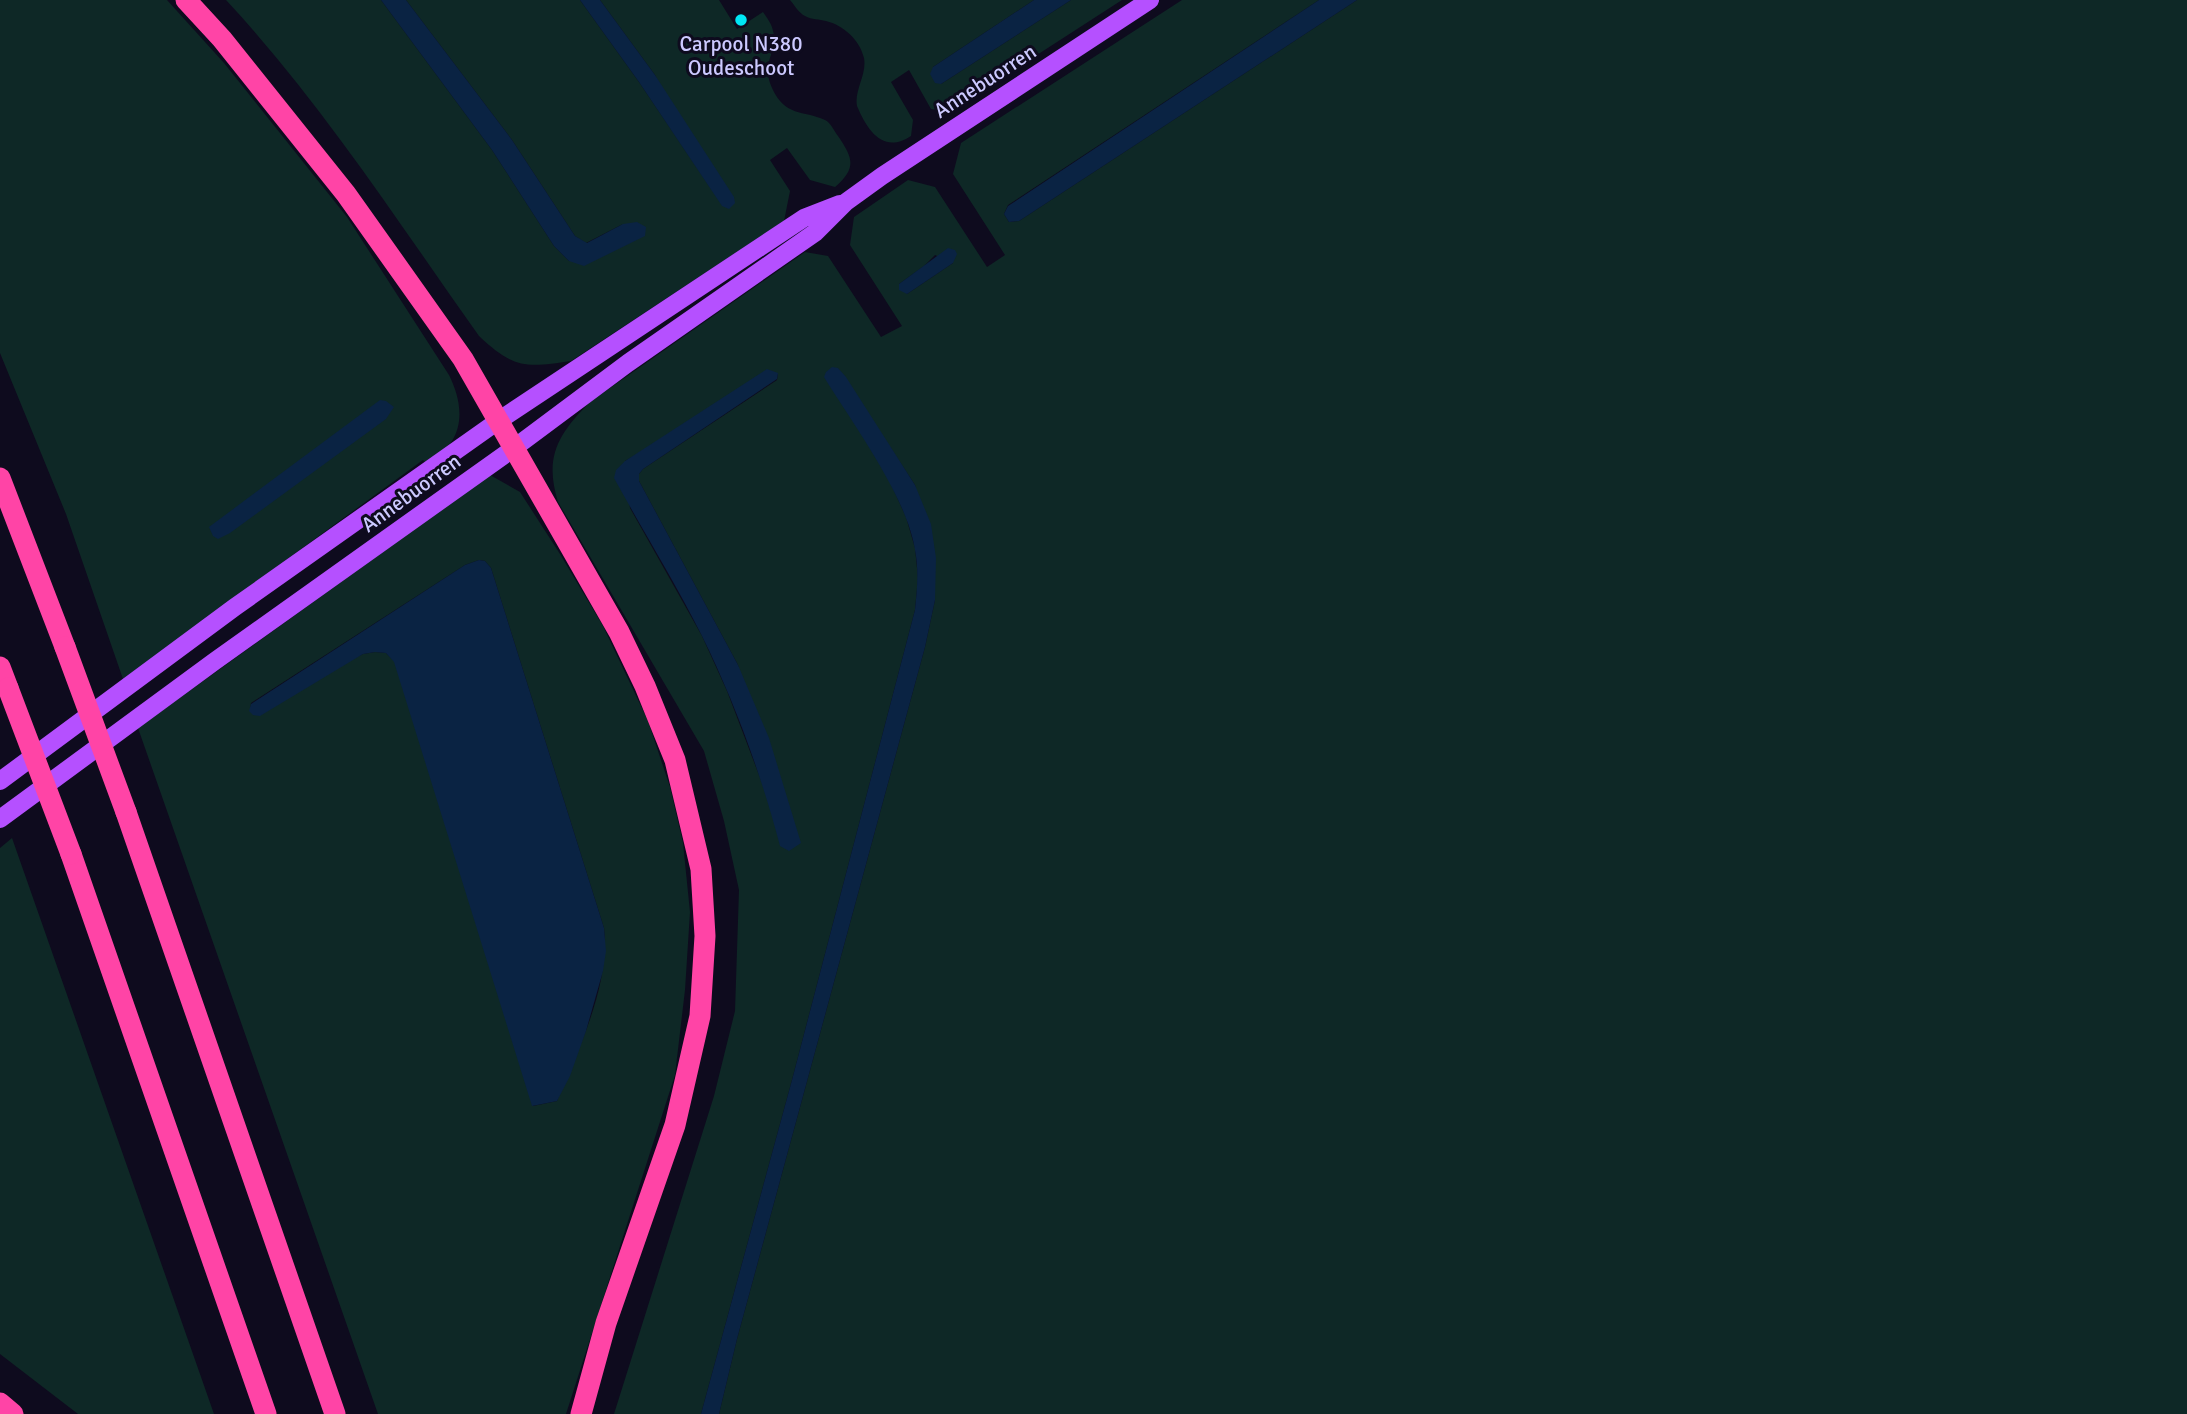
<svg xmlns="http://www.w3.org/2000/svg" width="2187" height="1414" font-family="Signika,sans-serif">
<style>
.green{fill:#0e2826;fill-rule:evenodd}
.water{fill:#0a2343}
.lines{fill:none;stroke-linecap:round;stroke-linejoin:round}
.primary{stroke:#b550ff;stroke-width:18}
.highway{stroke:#ff44a6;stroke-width:21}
.highway-bridge{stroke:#ff44a6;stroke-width:21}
.poi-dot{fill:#00e7f4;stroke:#0e0b1e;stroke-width:2.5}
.labels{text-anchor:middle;stroke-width:6;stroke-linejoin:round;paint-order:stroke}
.poi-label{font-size:21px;fill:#ccc9ff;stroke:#0e0b1e}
.street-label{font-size:21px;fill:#ccc9ff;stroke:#0e0b1e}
</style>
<rect width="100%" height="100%" fill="#0e0b1e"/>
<path class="green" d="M0,0h167l57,63 123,154 102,158c10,20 16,45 3,66 -6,8 -19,15 -27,21l-2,-2 -300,219 -57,-165 -66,-161z
M226,0h155l111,150 62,96 15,15 54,-37 -37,19 -11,-7 -63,-96 -106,-140h174l59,82 83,123 -67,-130 -55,-75h119l18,29 26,-17c4,6 9,12 10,19 6,20 -13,31 -1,57 13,29 31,22 53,32 6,3 9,11 13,16 15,22 19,32 -3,51l-25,-7 -23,-32 -17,12 20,31 -6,30 -213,140c-46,7 -58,7 -92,-25 -81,-114 -158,-234 -253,-336z
M790,0h244l-101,67 8,17 130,-84h51l-173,112 -18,-3 -22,-39 -18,12 22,38 -2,16c-27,18 -43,-4 -54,-30 -3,-16 10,-31 7,-48 -4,-18 -21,-33 -38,-37 -7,-2 -14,-1 -21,-5 -6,-3 -10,-10 -15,-16z
M1182,0h137l-311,205 -4,9 5,8 10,-1 338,-221h830v1414h-1468l18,-75 188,-692 10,-47 -20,-115 -77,-117 68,149 9,31 3,30 -3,32 -123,470 -91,334h-87l100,-318 21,-85 4,-121 -15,-69 -20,-70 -146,-249c-14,-45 0,-68 32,-100l215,-150 23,4 53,81 21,-11 -52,-81 4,-28 54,-37 27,7 52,80 18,-12 -52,-81 8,-31zM935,255l18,8 -46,31 -8,-10 25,-18zM778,373l-1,7 -134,89 -4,5v7l99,184 29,131 -40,-105 -25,-55 -72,-128 -5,-47z
M490,475l30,17 40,62 43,72 45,95 22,66 13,56 7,69 -5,78 -10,85 -109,339h-188l-240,-686zM479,560l6,1 6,7 113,360c6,59 -25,119 -47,173l-24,5 -138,-444 -9,-9 -11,-1 -12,2 -113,57 1,-8 214,-138z
M12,838l202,576h-136l-78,-60v-506z"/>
<path class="water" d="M381,0h25l106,140 63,96 12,7 36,-19 14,-2 9,5 -1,9 -61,30 -15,-5 -15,-15 -62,-96z
M580,0h20l55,75 79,122 1,6 -6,6 -7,-3 -83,-124z
M1034,0h37l-130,84 -6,-1 -5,-9 3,-7z
M1319,0h38l-338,221 -10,1 -5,-8 4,-8z
M948,248l7,2 2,4 -4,9 -46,31 -8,-4v-6z
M832,367l6,1 8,9 69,108 16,39 5,34 -1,42 -10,47 -188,692 -18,75h-18l91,-334 123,-470c2,-20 4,-39 0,-60 -8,-53 -62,-126 -91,-173l2,-5z
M767,369l11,4 -1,6 -134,90 -4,5v7l99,184 31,73 32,105 -12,8 -9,-5c-19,-72 -45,-143 -78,-210 -27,-54 -59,-105 -88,-158l2,-8 9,-9z
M380,400l6,1 8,6 -8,12 -156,114 -12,6 -5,-3 -4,-9z
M479,560l6,1 6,7 113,360 2,23 -3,20 -17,60 -16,45 -13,25 -25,5 -138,-444 -8,-9 -11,-1 -12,2 -103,62 -7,-1 -4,-4 2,-7 214,-139z"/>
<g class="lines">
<path class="primary" d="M0,781l235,-174 263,-186 306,-203 36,-14
M0,819l215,-158 299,-213 114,-85 188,-131 30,-30 36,-26 268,-176"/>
<path class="highway" d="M186,0l36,39 124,155 117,165 156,273 26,54 30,74 26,109 4,67 -5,80 -25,109 -69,198 -25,91
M0,478l65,169
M0,667l8,21
M126,812l209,602
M71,854l195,560
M0,1403l13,11"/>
<path class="highway-bridge" d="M65,647l61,165
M8,688l63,166"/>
</g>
<circle class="poi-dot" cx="741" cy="20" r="7"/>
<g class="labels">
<g class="poi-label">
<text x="741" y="51">Carpool N380<tspan x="741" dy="24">Oudeschoot</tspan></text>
</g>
<g class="street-label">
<text transform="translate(985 81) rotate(-33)" y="7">Annebuorren</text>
<text transform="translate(411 493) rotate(-36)" y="7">Annebuorren</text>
</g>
</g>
</svg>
